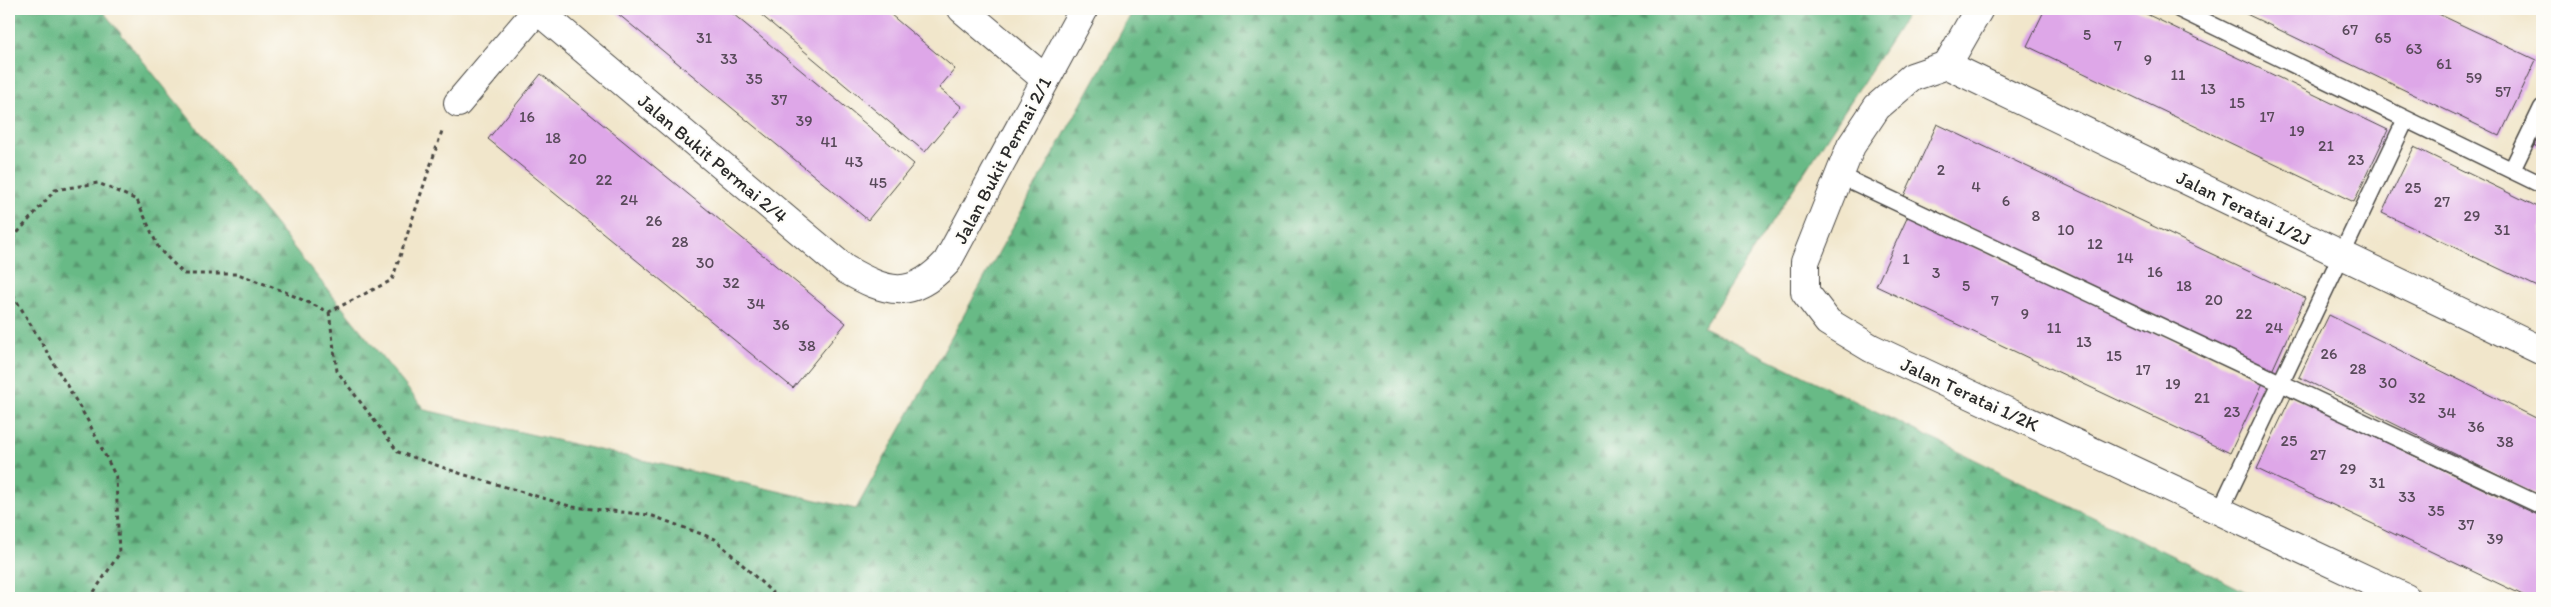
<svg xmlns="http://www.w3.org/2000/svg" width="2551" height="607" font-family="Itim,sans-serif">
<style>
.forest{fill:url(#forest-firs);stroke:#4a7258}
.building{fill:#dea7e8}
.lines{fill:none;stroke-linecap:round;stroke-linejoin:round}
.lane-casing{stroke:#494743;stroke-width:19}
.street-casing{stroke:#494743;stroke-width:30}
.path{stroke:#494743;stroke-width:3;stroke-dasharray:4 4;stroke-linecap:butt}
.lane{stroke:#fff;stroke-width:16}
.street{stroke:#fff;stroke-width:28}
.labels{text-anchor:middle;stroke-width:4.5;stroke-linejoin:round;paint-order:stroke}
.number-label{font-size:16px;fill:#584a5a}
.street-label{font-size:19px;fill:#2b2b2b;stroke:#fdfcf7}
</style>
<defs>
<pattern id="forest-firs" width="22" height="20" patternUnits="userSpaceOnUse" patternTransform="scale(1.25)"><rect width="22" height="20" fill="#68ba86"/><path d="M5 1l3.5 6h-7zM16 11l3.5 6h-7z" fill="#56976e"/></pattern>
</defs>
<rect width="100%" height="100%" fill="#fdfcf7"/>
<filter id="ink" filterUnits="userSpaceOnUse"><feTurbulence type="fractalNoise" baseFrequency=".02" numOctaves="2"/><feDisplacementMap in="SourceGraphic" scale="10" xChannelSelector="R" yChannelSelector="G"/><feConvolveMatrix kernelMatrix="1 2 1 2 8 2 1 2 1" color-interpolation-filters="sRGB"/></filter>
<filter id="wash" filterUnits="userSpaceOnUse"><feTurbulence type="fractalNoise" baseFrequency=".0096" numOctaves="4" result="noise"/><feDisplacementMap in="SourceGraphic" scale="20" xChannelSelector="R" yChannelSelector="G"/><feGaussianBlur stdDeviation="1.12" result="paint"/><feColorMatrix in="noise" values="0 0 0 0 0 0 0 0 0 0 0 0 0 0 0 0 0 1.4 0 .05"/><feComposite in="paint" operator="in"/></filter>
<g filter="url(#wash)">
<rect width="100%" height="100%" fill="#f1e6cb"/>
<path class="forest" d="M9,9h92l324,401 431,99 278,-500h777l-208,318 556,271h-2250z"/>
<g id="blocks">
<path class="building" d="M612,9h115l187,155 -46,56z
M754,9h130l71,60 -16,19 23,19 -37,45z
M2045,9h91l252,121 -34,72 -327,-156z
M2236,9h192l108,51 -36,76z
M541,74l305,249 -53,65 -305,-249z
M2542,121v28l-11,-5z
M1937,124l368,174 -33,73 -368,-175z
M2414,147l128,62v80l-160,-76z
M1908,216l355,167 -33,70 -354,-167z
M2329,315l213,106v76l-243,-120z
M2291,397l251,120v81h-13l-272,-129z"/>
</g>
</g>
<g filter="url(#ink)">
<use href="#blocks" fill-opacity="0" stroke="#494743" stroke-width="1"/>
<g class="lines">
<g class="lane-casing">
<path id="lane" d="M2179,9l363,176
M2512,170l30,-62
M1839,175l703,331
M2220,511l186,-392"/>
</g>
<g class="street-casing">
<path id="street" d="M536,9l309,260c42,24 66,32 102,-7l137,-253
M962,9l83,70
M1947,65l-35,12 -35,30 -26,39 -46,116v30l23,30 43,26 535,250
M1947,65l595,286
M1947,65l32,-56
M458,103l79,-93"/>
</g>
<path class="path" d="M9,287l4,-49 42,-48 43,-7 39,17 22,49 25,25h54l45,17 46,21 63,-32 50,-149
M9,288l79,133 28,56 3,77 -29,44
M329,312l8,59 61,81 64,22 111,33 77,8 65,24 63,59"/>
<use href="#lane" class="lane"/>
<use href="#street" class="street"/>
</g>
</g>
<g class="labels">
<g class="number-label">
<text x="2350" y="35">67</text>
<text x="2087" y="40">5</text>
<text x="704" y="43">31</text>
<text x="2383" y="43">65</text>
<text x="2118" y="51">7</text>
<text x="2414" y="54">63</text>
<text x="729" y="64">33</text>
<text x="2148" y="65">9</text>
<text x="2444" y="69">61</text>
<text x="2178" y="80">11</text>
<text x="2474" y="83">59</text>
<text x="754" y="84">35</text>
<text x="2208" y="94">13</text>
<text x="2503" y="97">57</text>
<text x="779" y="105">37</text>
<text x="2237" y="108">15</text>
<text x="527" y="122">16</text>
<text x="2267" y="122">17</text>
<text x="804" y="126">39</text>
<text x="2297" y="136">19</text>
<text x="553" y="143">18</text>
<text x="829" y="147">41</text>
<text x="2326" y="151">21</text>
<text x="578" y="164">20</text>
<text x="2356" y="165">23</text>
<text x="854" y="167">43</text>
<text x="1941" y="175">2</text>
<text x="604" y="185">22</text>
<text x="878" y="188">45</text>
<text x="1976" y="192">4</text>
<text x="2413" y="193">25</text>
<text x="629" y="205">24</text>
<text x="2006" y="206">6</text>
<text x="2442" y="207">27</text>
<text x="2036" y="221">8</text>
<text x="2472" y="221">29</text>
<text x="654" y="226">26</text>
<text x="2066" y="235">10</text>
<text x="2502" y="235">31</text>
<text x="680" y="247">28</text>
<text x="2095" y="249">12</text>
<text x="2125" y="263">14</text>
<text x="1906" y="264">1</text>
<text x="705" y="268">30</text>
<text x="2155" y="277">16</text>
<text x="1936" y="278">3</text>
<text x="731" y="288">32</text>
<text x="1966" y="291">5</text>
<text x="2184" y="291">18</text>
<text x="2214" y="305">20</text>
<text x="1995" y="306">7</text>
<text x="756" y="309">34</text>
<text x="2025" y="319">9</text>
<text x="2244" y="319">22</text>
<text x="781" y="330">36</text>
<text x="2054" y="333">11</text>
<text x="2274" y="333">24</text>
<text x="2084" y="347">13</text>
<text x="807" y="351">38</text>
<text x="2329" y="359">26</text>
<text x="2114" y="361">15</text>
<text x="2358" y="374">28</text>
<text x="2143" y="375">17</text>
<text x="2388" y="388">30</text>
<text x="2173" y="389">19</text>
<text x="2202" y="403">21</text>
<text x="2417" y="403">32</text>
<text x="2232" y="417">23</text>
<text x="2447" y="418">34</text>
<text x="2476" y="432">36</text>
<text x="2289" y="446">25</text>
<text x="2505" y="447">38</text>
<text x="2318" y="460">27</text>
<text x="2348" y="474">29</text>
<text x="2377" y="488">31</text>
<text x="2407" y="502">33</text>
<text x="2436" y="516">35</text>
<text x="2466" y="530">37</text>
<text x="2495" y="544">39</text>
</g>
<g class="street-label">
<text transform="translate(713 158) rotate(40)" y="7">Jalan Bukit Permai 2/4</text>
<text transform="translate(1002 160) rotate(-62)" y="7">Jalan Bukit Permai 2/1</text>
<text transform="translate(2244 208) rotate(26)" y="7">Jalan Teratai 1/2J</text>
<text transform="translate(1970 394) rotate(25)" y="7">Jalan Teratai 1/2K</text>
</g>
</g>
<rect width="2551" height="607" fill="none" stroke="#fdfcf7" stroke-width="30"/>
</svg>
